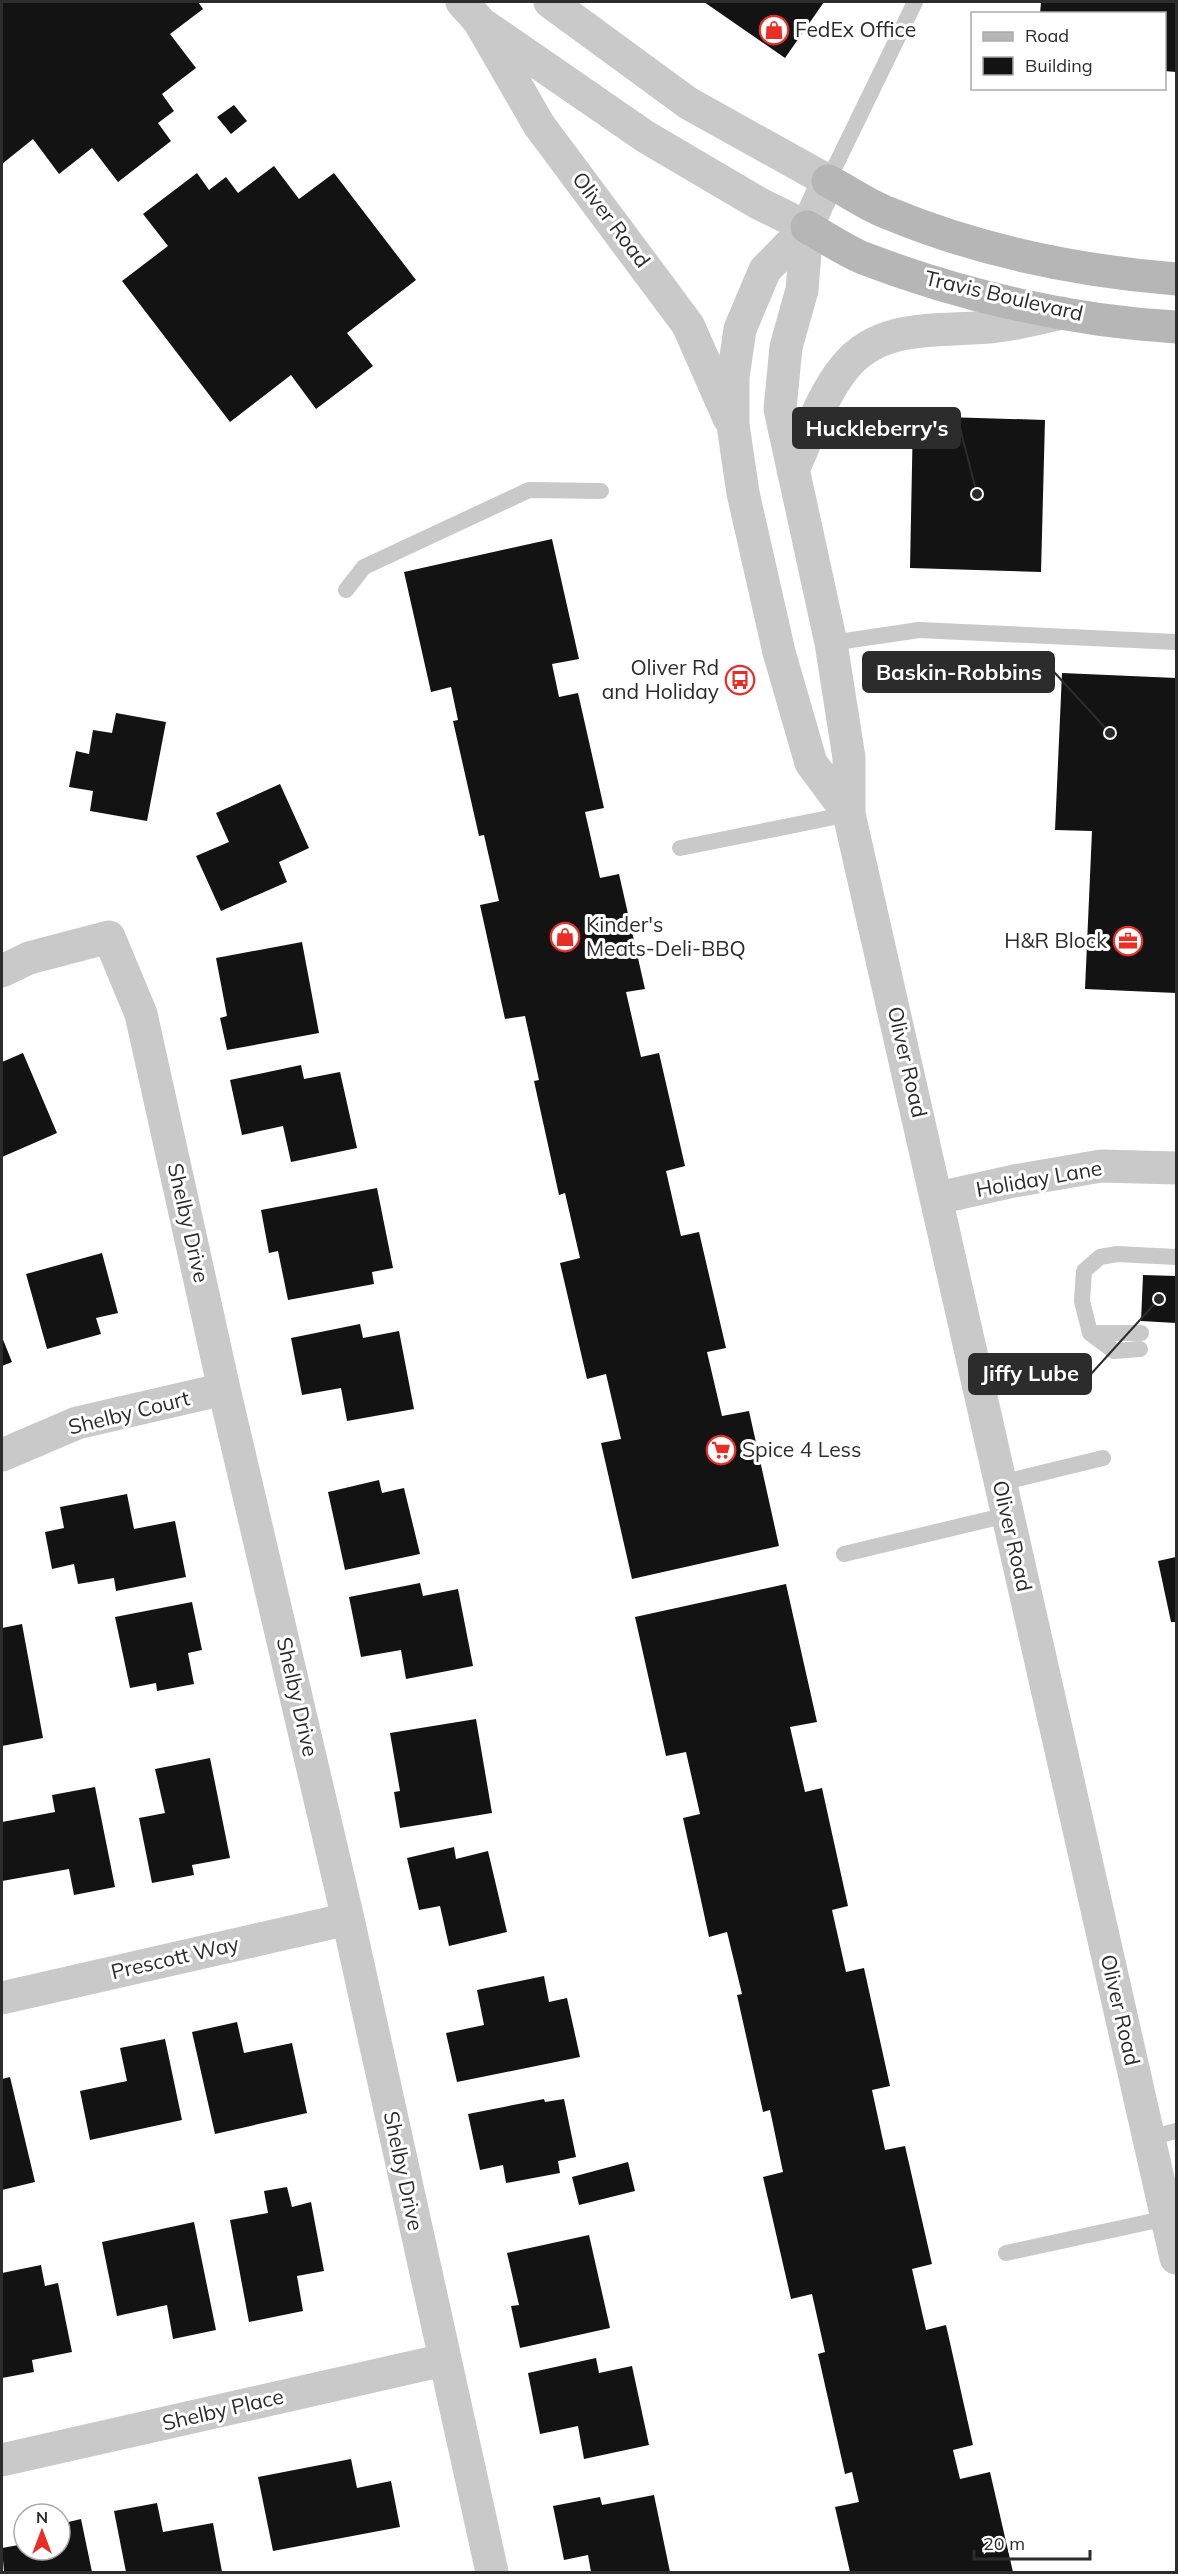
<svg xmlns="http://www.w3.org/2000/svg" width="1178" height="2574" font-family="Mulish,sans-serif">
<style>
.building{fill:#131313}
.lines{fill:none;stroke-linecap:round;stroke-linejoin:round}
.service{stroke:#c9c9c9;stroke-width:16}
.minor{stroke:#c9c9c9;stroke-width:33}
.tertiary{stroke:#c9c9c9;stroke-width:33}
.secondary{stroke:#b6b6b6;stroke-width:33}
.labels{text-anchor:middle;stroke-width:6;stroke-linejoin:round;paint-order:stroke}
.poi-label{font-size:21px;fill:#2c2c2c;stroke:#fff;text-anchor:start}
.street-label{font-size:21px;fill:#2c2c2c;stroke:#fff}
.leader{fill:none;stroke:#2c2c2c;stroke-width:2}
.callout-dot{fill:#2c2c2c;stroke:#fff;stroke-width:2}
.callout{fill:#2c2c2c;stroke:#2c2c2c;stroke-width:2}
.callout-label{font-size:22px;text-anchor:middle;font-weight:bold;fill:#fff}
</style>
<rect width="100%" height="100%" fill="#fff"/>
<path class="building" d="M2,2h196l5,7 -33,25 26,34 -34,26 12,17 -16,12 13,18 -53,41 -26,-34 -33,26 -26,-35 -31,25z
M704,2h120l-39,56z
M1041,2h135v70l-12,-1v-57h-124z
M234,105l13,16 -16,13 -14,-17z
M274,166l25,33 35,-26 82,107 -69,53 26,33 -57,43 -25,-34 -61,47 -108,-141 46,-35 -25,-32 54,-41 12,17 17,-13 12,16z
M913,416l132,4 -4,152 -131,-4z
M552,539l27,120 -27,5 7,33 19,-4 26,115 -19,4 15,66 19,-4 26,115 -19,3 15,65 18,-4 26,113 -19,5 15,65 18,-4 27,116 -19,4 15,64 27,-5 30,135 -147,33 -31,-136 20,-4 -15,-65 -19,5 -27,-116 20,-5 -15,-65 -6,2 -25,-114 5,-1 -14,-64 -20,3 -25,-114 19,-4 -15,-66 -5,1 -26,-115 5,-1 -7,-33 -20,5 -27,-120z
M1062,673l114,5v315l-91,-4 7,-158 -37,-1z
M116,713l50,9 -19,99 -57,-10 3,-20 -24,-4 7,-36 13,3 4,-24 19,3z
M280,784l29,64 -30,14 8,20 -66,29 -25,-55 33,-14 -13,-29z
M302,942l17,91 -92,17 -7,-32 7,-2 -11,-58z
M23,1053l34,80 -55,24v-95z
M301,1065l3,14 36,-7 17,76 -66,14 -8,-36 -41,9 -12,-55z
M377,1188l16,80 -21,4 2,12 -86,16 -10,-49 -9,2 -8,-43z
M102,1253l16,60 -22,5 5,16 -54,15 -21,-75z
M1143,1275l33,1v47l-35,-2z
M360,1324l3,14 36,-7 15,78 -67,12 -6,-33 -39,7 -11,-57z
M2,1337l10,25 -10,4z
M379,1480l3,13 22,-5 16,66 -75,16 -17,-78z
M127,1494l7,35 41,-8 11,56 -70,14 -2,-13 -36,6 -4,-20 -22,5 -7,-37 19,-4 -4,-21z
M1176,1557v65h-5l-13,-61z
M420,1583l3,13 35,-7 15,77 -67,13 -5,-29 -40,7 -12,-60z
M786,1584l31,138 -27,5 15,65 17,-4 26,118 -16,4 14,62 18,-4 26,118 -18,4 13,60 20,-4 27,118 -20,5 14,61 20,-5 27,120 -20,5 7,29 30,-7 23,100h-163l-15,-65 24,-5 -7,-30 -7,2 -27,-120 7,-2 -13,-58 -21,5 -28,-122 20,-5 -13,-62 -7,2 -26,-117 5,-1 -15,-62 -18,5 -26,-119 17,-4 -14,-62 -20,4 -31,-139z
M192,1602l10,48 -14,3 6,31 -37,7 -1,-8 -26,5 -15,-71z
M22,1624l21,114 -41,8v-118z
M476,1719l16,94 -92,15 -6,-36 6,-1 -10,-58z
M210,1758l20,100 -38,7 2,10 -42,8 -13,-65 26,-5 -10,-44z
M95,1787l20,100 -41,8 -5,-26 -67,12v-59l53,-10 -3,-17z
M454,1847l2,12 32,-8 19,81 -58,14 -9,-40 -21,4 -12,-52z
M544,1976l5,26 18,-4 13,59 -123,25 -11,-49 38,-8 -7,-35z
M237,2022l7,31 48,-10 15,70 -92,21 -23,-102z
M165,2039l17,81 -92,20 -10,-49 47,-10 -7,-33z
M10,2077l25,105 -33,8v-111z
M544,2099l1,3 19,-3 12,58 -18,4 2,12 -54,10 -3,-18 -23,5 -12,-56z
M628,2162l7,29 -56,14 -7,-28z
M287,2187l5,20 19,-5 13,69 -27,5 6,35 -54,11 -19,-102 38,-7 -4,-22z
M194,2222l22,108 -43,9 -6,-34 -50,11 -15,-74z
M589,2235l21,93 -90,20 -9,-42 8,-1 -12,-52z
M41,2265l4,21 13,-3 14,69 -40,8 2,12 -32,6v-105z
M596,2358l3,15 33,-7 17,79 -65,14 -6,-33 -38,8 -12,-61z
M351,2459l6,29 34,-7 9,46 -127,24 -15,-74z
M654,2495l16,77h-79l-3,-17 -24,5 -11,-54 47,-9 2,8z
M157,2503l6,29 50,-9 9,49h-96l-12,-61z
M81,2519l11,53h-88l-2,-24 22,-4v6h36v-26z"/>
<g class="lines">
<path class="service" d="M828,181l87,-179
M346,590l18,-23 165,-77 72,1
M831,643l88,-13 257,12
M680,848l169,-34
M1090,1333h51
M1140,1349l-26,2 -24,-18 -8,-32 2,-30 16,-14 17,-3 59,3
M1001,1483l102,-25
M844,1554l163,-39
M1149,2138l27,-7
M1006,2253l161,-35"/>
<path class="minor" d="M2,971l27,-13 80,-21 32,77 83,375 124,530 144,653
M938,1198l76,-17 87,-15 75,2
M2,1455l75,-32 147,-34
M2,1998l346,-79
M2,2460l442,-100"/>
<path class="tertiary" d="M462,2l17,19 60,104 149,200 41,93
M550,2l138,101 140,78 -21,46 -42,43 -25,59 -7,48v48l10,68 36,159 32,111 38,51
M485,26l161,111 114,67 47,23
M807,227l-5,63 -16,57 -6,62 51,234 18,115v56l327,1444
M793,470c16,-34 28,-74 52,-103 38,-47 101,-34 154,-41 21,-3 42,-8 63,-13"/>
<path class="secondary" d="M828,181c20,10 39,24 60,32 91,38 191,58 288,66
M807,227c18,10 37,23 56,31 99,38 208,63 313,69"/>
</g>
<defs>
<g id="shop-ring" transform="scale(1.5)"><circle r="9.5" fill="#fff" stroke="#eb2e25" stroke-width="1.5"/><path d="M-5-2.5h2.3a2.7 3.5 0 0 1 5.4 0H5L5.5 6h-11ZM-1.5-2.5h3a1.5 2.3 0 0 0-3 0Z" fill="#eb2e25"/></g>
<g id="bus-ring" transform="scale(1.5)"><circle r="9.5" fill="#fff" stroke="#eb2e25" stroke-width="1.5"/><path d="M-5-6H5V4H4V6H2V4H-2V6H-4V4H-5ZM-3.5-4V0h7V-4ZM-3.5 1.2v1.5H-2V1.2ZM2 1.2v1.5H3.5V1.2Z" fill="#eb2e25"/></g>
<g id="office-ring" transform="scale(1.5)"><circle r="9.5" fill="#fff" stroke="#eb2e25" stroke-width="1.5"/><path d="M-6-3h4V-5.5h4V-3h4V5H-6ZM-1-4.5V-3h2v-1.5ZM-6 0V1H6V0Z" fill="#eb2e25"/></g>
<g id="supermarket-ring" transform="scale(1.5)"><circle r="9.5" fill="#fff" stroke="#eb2e25" stroke-width="1.5"/><path d="M-6-5.5h2.5l.6 2H6L4.5 2H-2.5L-4.4-4H-6ZM-1.5 3.2a1.3 1.3 0 1 0 .1 0ZM3 3.2a1.3 1.3 0 1 0 .1 0Z" fill="#eb2e25"/></g>
</defs>
<g fill-rule="evenodd">
<use href="#shop-ring" x="774" y="30"/>
<use href="#bus-ring" x="740" y="680"/>
<use href="#shop-ring" x="565" y="937"/>
<use href="#office-ring" x="1128" y="941"/>
<use href="#supermarket-ring" x="721" y="1450"/>
</g>
<g class="labels">
<g class="poi-label">
<text x="795" y="37">FedEx Office</text>
<text x="719" y="675" text-anchor="end">Oliver Rd<tspan x="719" dy="24">and Holiday</tspan></text>
<text x="586" y="932">Kinder's<tspan x="586" dy="24">Meats-Deli-BBQ</tspan></text>
<text x="1107" y="948" text-anchor="end">H&amp;R Block</text>
<text x="742" y="1457">Spice 4 Less</text>
</g>
<g class="street-label">
<text transform="translate(611 220) rotate(53)" y="7">Oliver Road</text>
<text transform="translate(1004 296) rotate(13)" y="7">Travis Boulevard</text>
<text transform="translate(907 1062) rotate(77)" y="7">Oliver Road</text>
<text transform="translate(1039 1179) rotate(-10)" y="7">Holiday Lane</text>
<text transform="translate(188 1223) rotate(77)" y="7">Shelby Drive</text>
<text transform="translate(129 1413) rotate(-14)" y="7">Shelby Court</text>
<text transform="translate(1012 1536) rotate(77)" y="7">Oliver Road</text>
<text transform="translate(297 1697) rotate(77)" y="7">Shelby Drive</text>
<text transform="translate(175 1958) rotate(-13)" y="7">Prescott Way</text>
<text transform="translate(1120 2010) rotate(77)" y="7">Oliver Road</text>
<text transform="translate(403 2171) rotate(78)" y="7">Shelby Drive</text>
<text transform="translate(223 2410) rotate(-13)" y="7">Shelby Place</text>
</g>
</g>
<path class="leader" d="M977 494L960 428M1110 733L1054 672M1159 1299L1091 1374"/>
<g class="callout-dot">
<circle cx="977" cy="494" r="6"/>
<circle cx="1110" cy="733" r="6"/>
<circle cx="1159" cy="1299" r="6"/>
</g>
<g class="callout">
<rect x="793" y="408" width="167" height="40" rx="6"/>
<rect x="863" y="652" width="191" height="40" rx="6"/>
<rect x="969" y="1354" width="122" height="40" rx="6"/>
</g>
<g class="callout-label">
<text x="877" y="436">Huckleberry's</text>
<text x="959" y="680">Baskin-Robbins</text>
<text x="1030" y="1381">Jiffy Lube</text>
</g>
<rect width="1178" height="2574" fill="none" stroke="#2c2c2c" stroke-width="6"/>
<rect x="971" y="12" width="195" height="78" fill="#ffffff" stroke="#ababab" stroke-width="1.5"/>
<rect x="983" y="32" width="30" height="9" fill="#b6b6b6" stroke="#ababab" stroke-width="1.5"/>
<text x="1025" y="42" font-size="18" fill="#2c2c2c">Road</text>
<rect x="983" y="57" width="30" height="18" fill="#131313" stroke="#ababab" stroke-width="1.5"/>
<text x="1025" y="72" font-size="18" fill="#2c2c2c">Building</text>
<g transform="translate(42 2532)"><circle r="28" fill="#ffffff" stroke="#ababab" stroke-width="1.5"/>
<path d="M0-4.5L10 22L0 15L-10 22Z" fill="#eb2e25"/>
<text y="-9" font-size="16" font-weight="bold" text-anchor="middle" fill="#2c2c2c">N</text>
</g>
<path d="M974 2550v9h116v-9" fill="none" stroke="#2c2c2c" stroke-width="3"/>
<text x="983" y="2550" font-size="18" fill="#2c2c2c" stroke="#ffffff" stroke-width="4.5" paint-order="stroke">20 m</text>
</svg>
